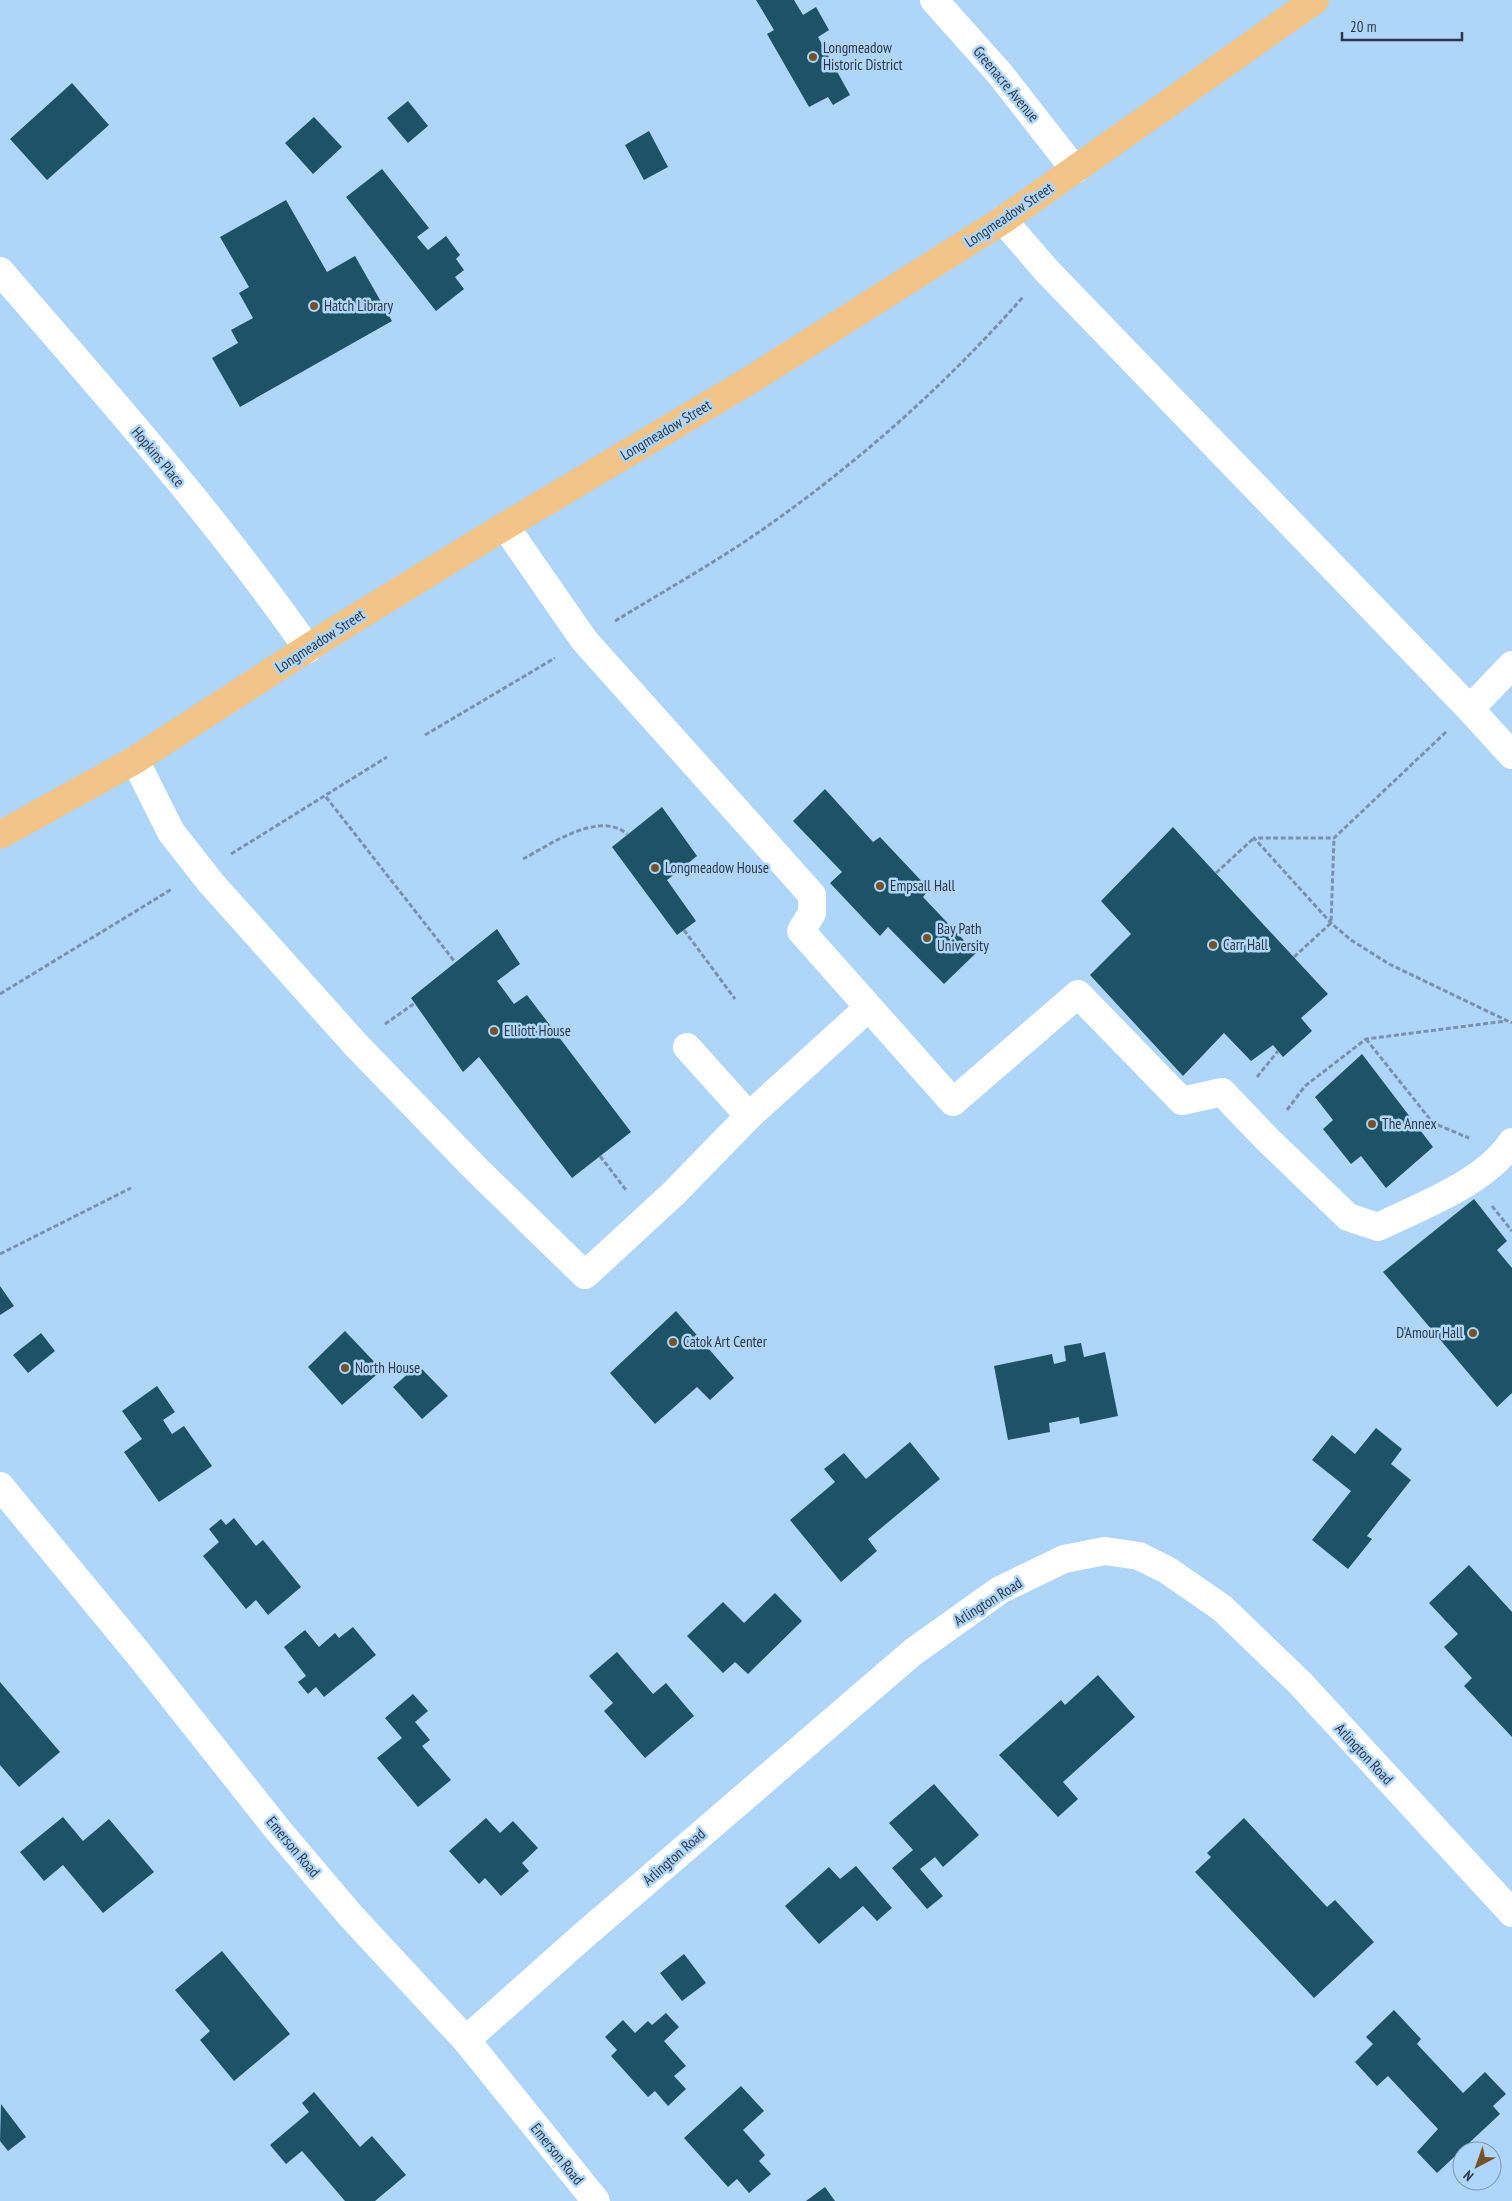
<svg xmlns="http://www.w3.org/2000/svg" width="1512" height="2201" font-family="'PT Sans Narrow',sans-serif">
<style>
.building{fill:#1e5267}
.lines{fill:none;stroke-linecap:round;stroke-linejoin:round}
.path{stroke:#7792af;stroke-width:3;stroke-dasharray:5 2.5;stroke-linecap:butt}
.minor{stroke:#fff;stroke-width:28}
.major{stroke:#f2c487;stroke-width:28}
.poi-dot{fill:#74522a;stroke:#b0d5fb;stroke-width:2}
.labels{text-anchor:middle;stroke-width:5;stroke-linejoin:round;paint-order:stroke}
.poi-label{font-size:15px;fill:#2a3847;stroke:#b0d5fb;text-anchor:start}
.street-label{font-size:15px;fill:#2a3847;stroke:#b0d5fb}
</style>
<rect width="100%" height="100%" fill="#b0d5fb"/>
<path class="building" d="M756,0h38l9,15 13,-8 13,23 -11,7 32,58 -17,10 -5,-8 -19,10 -42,-73 7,-4z
M72,83l37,42 -62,55 -37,-41z
M408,101l20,25 -20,17 -21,-25z
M314,117l28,30 -29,27 -28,-31z
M649,131l19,36 -24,13 -19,-35z
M382,169l47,59 -12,9 11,13 18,-14 14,19 -4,4 8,11 -9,7 9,12 -28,22 -90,-114z
M286,200l41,72 28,-16 37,65 -152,86 -28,-49 26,-15 -7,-13 22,-12 -14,-25 10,-6 -29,-50z
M825,789l48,53 7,-5 49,52 -6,8 53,56 -32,31 -56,-57 -8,9 -50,-53 12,-11 -49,-51z
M662,807l35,49 -30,24 29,41 -19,14 -65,-88z
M1173,827l155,167 -27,24 11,13 -29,26 -10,-12 -22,16 -27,-28 -41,43 -93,-101 41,-41 -30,-33z
M497,929l23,35 -23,17 17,23 13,-9 104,137 -59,46 -93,-121 -16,15 -52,-74z
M1362,1054l71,93 -47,41 -25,-32 -10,8 -28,-35 10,-9 -18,-23z
M1474,1199l33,42 -10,9 15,18v125l-15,14 -114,-135z
M0,1286l14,20 -14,9z
M676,1311l58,67 -24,22 -13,-13 -42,37 -45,-51z
M345,1331l37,39 -40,35 -34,-38z
M41,1333l14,18 -27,22 -15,-18z
M1081,1343l3,14 21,-5 13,64 -38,8 -1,-7 -30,6 1,9 -42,8 -14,-74 58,-12 2,10 12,-3 -2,-15z
M418,1365l30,31 -26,23 -29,-32z
M157,1386l18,26 -12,8 9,14 12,-8 28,40 -53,36 -35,-50 18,-13 -20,-28z
M1376,1428l26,21 -11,15 20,16 -44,56 5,3 -24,30 -36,-29 39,-49 -39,-31 20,-25 23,19z
M910,1442l30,37 -72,60 9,12 -36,31 -51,-62 45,-38 -11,-13 20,-16 22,26z
M234,1518l22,28 7,-6 38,47 -33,28 -12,-15 -10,9 -43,-53 16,-14 -10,-13 12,-10 5,6z
M1469,1565l43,47v125l-48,-51 8,-8 -28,-31 14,-13 -29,-31z
M775,1593l27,28 -54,53 -13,-12 -12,11 -36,-37 36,-34 21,21z
M353,1627l23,28 -52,42 -8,-10 -8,7 -10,-12 8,-6 -22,-29 21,-17 14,17 16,-14 4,5z
M617,1652l36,42 13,-11 28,33 -49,42 -41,-47 9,-8 -24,-27z
M1098,1675l37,42 -72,65 15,17 -20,18 -59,-62 62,-55 4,5z
M0,1682l60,70 -41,35 -19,-22z
M413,1694l15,17 -13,11 15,18 -8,6 29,34 -33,27 -41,-49 25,-20 -17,-20z
M934,1784l45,51 -36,32 -8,-10 -15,12 23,27 -16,13 -35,-41 21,-18 -24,-27z
M63,1817l20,24 26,-22 45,53 -51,41 -40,-48 -19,16 -24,-29z
M486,1818l14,15 13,-12 25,27 -16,15 7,8 -28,25 -16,-18 -6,6 -30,-33z
M1244,1818l83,89 8,-7 39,42 -60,56 -119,-126 16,-15 -4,-4z
M856,1866l36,42 -15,13 -14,-15 -44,38 -34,-38 44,-39 11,12z
M222,1951l68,83 -56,47 -34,-41 10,-9 -35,-41z
M684,1954l22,29 -24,18 -22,-28z
M1394,2010l27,29 -4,5 46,49 22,-21 21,22 -13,12 7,8 -63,59 -20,-21 21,-23 -50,-53 -11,10 -22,-24 18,-18 -7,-7z
M666,2013l13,14 -15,14 22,25 -12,10 12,13 -18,17 -13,-15 -7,6 -37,-41 6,-6 -12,-13 18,-17 12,13 13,-12 4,4z
M741,2086l23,25 -21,19 22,25 -6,6 12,13 -22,19 -12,-14 -9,8 -44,-49z
M314,2092l46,55 12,-11 34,39 -31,26h-30l-43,-50 -16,13 -16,-19 39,-33 -7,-9z
M1,2104l25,33 -18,14 -8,-10z
M825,2187l10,14h-29z"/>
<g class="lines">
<path class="path" d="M615,621c54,-33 110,-64 161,-101 91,-65 173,-139 247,-223
M1446,732l-112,106h-80l77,85 20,17 38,24 123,59
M425,735l130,-77
M326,797l129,165
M231,854l156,-97
M523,859c26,-14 76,-49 104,-25
M1216,873l38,-35
M684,930l51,69
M1294,957l37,-34 3,-85
M0,994l172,-105
M385,1024l30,-21
M1366,1039l67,84 36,15
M1257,1077l21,-26
M1287,1110l18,-24 61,-47 140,-18
M600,1156l26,34
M1492,1206l20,25
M0,1254l131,-66"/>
<path class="minor" d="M934,0l66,74 75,96
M1003,220l44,51 423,438
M0,271c106,123 215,245 308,378
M505,526l79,114 228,255v18l-11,18 152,171 125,-108 104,107 40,-9 45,47 81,78 30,10c43,-21 107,-44 134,-85
M1512,665l-42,44 42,46
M135,760l36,72 40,51 145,162 121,125 108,105 88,-81 76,-78 119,-108
M687,1047l62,69
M0,1486l141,171 137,173 72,85 116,125 130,161
M466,2040l117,-104 330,-284 87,-62 64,-31 41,-8 34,5 28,14 55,38 78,75 212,230"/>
<path class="major" d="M0,835l135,-75 193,-125 177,-109 247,-147 251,-159 312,-220"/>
</g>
<g class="poi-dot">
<circle cx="813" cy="57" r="5"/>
<circle cx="314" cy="306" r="5"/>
<circle cx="655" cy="868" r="5"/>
<circle cx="880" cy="886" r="5"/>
<circle cx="927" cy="938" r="5"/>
<circle cx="1213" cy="945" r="5"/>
<circle cx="494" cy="1031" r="5"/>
<circle cx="1372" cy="1124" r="5"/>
<circle cx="1473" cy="1333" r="5"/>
<circle cx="673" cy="1342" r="5"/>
<circle cx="345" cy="1368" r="5"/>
</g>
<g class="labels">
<g class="poi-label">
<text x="823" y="53">Longmeadow<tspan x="823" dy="17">Historic District</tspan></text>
<text x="324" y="311">Hatch Library</text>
<text x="665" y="873">Longmeadow House</text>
<text x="890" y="891">Empsall Hall</text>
<text x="937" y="934">Bay Path<tspan x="937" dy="17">University</tspan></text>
<text x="1223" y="950">Carr Hall</text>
<text x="504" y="1036">Elliott House</text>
<text x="1382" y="1129">The Annex</text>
<text x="1463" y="1338" text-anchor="end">D'Amour Hall</text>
<text x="683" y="1347">Catok Art Center</text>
<text x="355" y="1373">North House</text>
</g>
<g class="street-label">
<text transform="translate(1006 84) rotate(50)" y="5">Greenacre Avenue</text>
<text transform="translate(1009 215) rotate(-34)" y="5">Longmeadow Street</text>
<text transform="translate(666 430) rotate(-31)" y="5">Longmeadow Street</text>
<text transform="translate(158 457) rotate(50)" y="5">Hopkins Place</text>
<text transform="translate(320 641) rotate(-33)" y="5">Longmeadow Street</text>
<text transform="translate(988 1602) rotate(-32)" y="5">Arlington Road</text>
<text transform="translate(1364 1754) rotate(47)" y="5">Arlington Road</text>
<text transform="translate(293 1847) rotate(50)" y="5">Emerson Road</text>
<text transform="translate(674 1857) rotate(-41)" y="5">Arlington Road</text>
<text transform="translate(557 2154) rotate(51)" y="5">Emerson Road</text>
</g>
</g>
<g transform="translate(1477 2166) rotate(221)"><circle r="24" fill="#b0d5fb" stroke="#7a96b3"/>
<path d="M0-4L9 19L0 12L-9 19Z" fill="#74522a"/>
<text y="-8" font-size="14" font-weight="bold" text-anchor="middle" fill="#2a3847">N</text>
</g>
<path d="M1342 32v8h120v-8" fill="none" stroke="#2a3847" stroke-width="2.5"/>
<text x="1350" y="32" font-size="15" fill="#2a3847" stroke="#b0d5fb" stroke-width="4" paint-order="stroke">20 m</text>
</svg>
